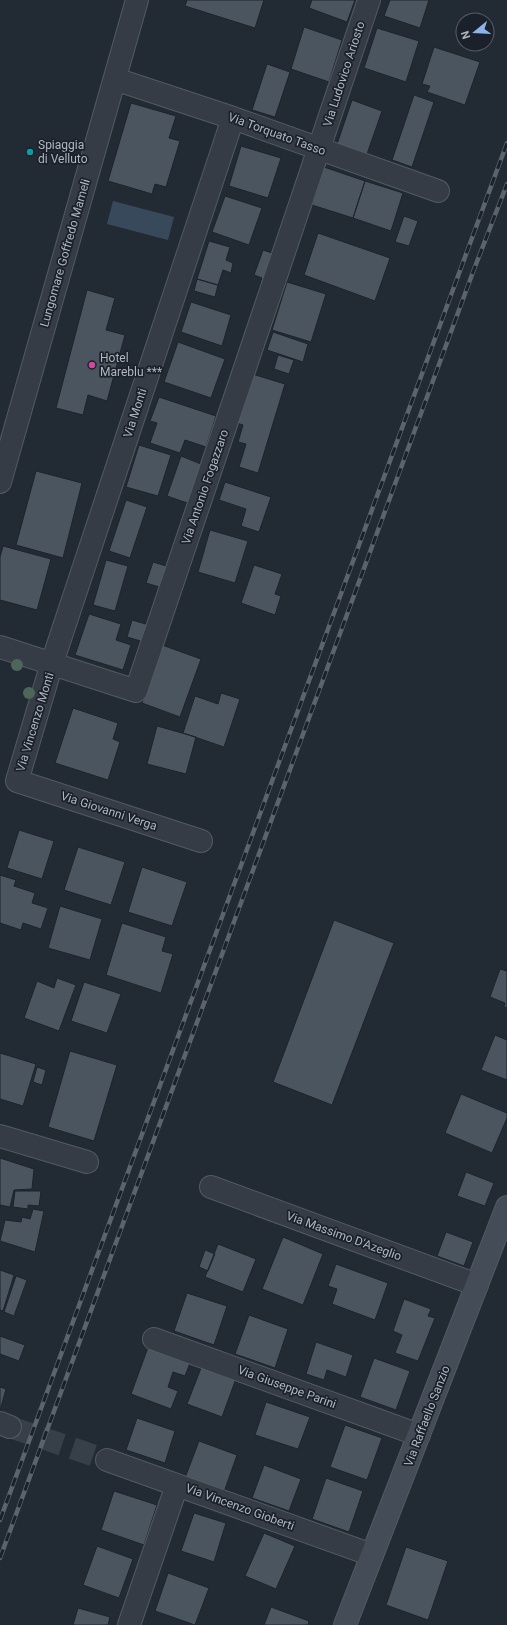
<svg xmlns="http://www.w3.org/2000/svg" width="507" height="1625" font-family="Roboto,sans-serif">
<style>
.water{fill:#39495c}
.building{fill:#4b5560;stroke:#1d232c}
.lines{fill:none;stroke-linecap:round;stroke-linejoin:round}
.minor-tunnel{stroke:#374049;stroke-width:22;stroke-dasharray:22 11;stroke-linecap:butt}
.minor-casing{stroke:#535a63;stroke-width:24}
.secondary-casing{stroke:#535a63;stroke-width:24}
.minor{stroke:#363c45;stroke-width:22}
.secondary{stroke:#444c58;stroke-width:22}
.rail-casing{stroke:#5a636e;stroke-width:4.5}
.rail{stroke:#1b212a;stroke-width:3;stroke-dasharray:9;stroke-linecap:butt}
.tree{fill:#4e655a}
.culture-dot{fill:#0f9aa8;stroke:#1b212a;stroke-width:1.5}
.hotel-dot{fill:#d1479c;stroke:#1b212a;stroke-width:1.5}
.labels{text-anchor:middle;stroke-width:3.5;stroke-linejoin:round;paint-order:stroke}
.street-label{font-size:12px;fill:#b0b7c2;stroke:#1b212a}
.poi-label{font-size:12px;fill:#b0b7c2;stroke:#1b212a;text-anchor:start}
</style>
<rect width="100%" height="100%" fill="#222b34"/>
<path class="water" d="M113,201l61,16 -6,23 -61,-16z"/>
<path class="building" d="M187,0h77l-9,28 -70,-22z
M312,0h43l-8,22 -38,-14z
M390,0h39l-9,28 -36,-12z
M304,27l38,13 -13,42 -38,-13z
M377,28l42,13 -13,41 -42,-14z
M434,47l46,15 -15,43 -38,-13 3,-6 -8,-2z
M267,64l23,8 -15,45 -23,-7z
M414,95l20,7 -22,65 -20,-7z
M352,100l30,11 -15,43 -30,-10z
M131,103l45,13 -7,22 11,3 -14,46 -11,-3 -3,10 -44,-13z
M241,146l40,12 -13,40 -39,-12z
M324,167l41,14 -12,37 -41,-13z
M365,181l38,12 -12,38 -38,-13z
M225,196l37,12 -13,37 -37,-13z
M404,216l14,5 -9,25 -14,-4z
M318,233l72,25 -15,43 -71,-26z
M209,241l21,6 -4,13 7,3 -2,10 -8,-3 -5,15 -21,-6z
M263,250l15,5 -11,31 -7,-2 2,-6 -8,-3z
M197,279l21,6 -3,12 -21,-6z
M287,282l39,12 -15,48 -39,-12z
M87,290l28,8 -9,32 19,5 -18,66 -19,-6 -5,20 -27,-7z
M191,302l40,13 -9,31 -41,-14z
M273,332l35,12 -5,18 -36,-12z
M178,342l47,17 -14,39 -47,-16z
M278,355l16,5 -5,14 -15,-5z
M249,373l36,11 -27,89 -19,-6 7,-23 -8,-2 5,-17 -9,-3z
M159,397l57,19 -10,31 -21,-7 -5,13 -30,-10 7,-20 -7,-2z
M139,445l32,10 -13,41 -32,-9z
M181,456l25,10 -13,39 -26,-9z
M36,471l46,12 -19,75 -47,-13z
M225,482l46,15 -12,35 -18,-6 5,-17 -27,-9z
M126,500l21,7 -17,51 -21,-7z
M210,530l38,11 -13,42 -37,-11z
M3,546l48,13 -14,51 -37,-10v-43z
M106,560l22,6 -13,45 -22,-6z
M153,562l20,6 -7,21 -20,-6z
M254,565l28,9 -7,20 6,2 -6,19 -34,-12z
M89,614l32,10 -5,16 15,5 -8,25 -48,-15z
M132,620l17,5 -5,17 -17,-5z
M162,645l39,14 -21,58 -38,-14z
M221,693l19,6 -16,48 -41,-14 12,-37 23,8z
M73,708l45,15 -5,16 7,3 -12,38 -53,-17z
M157,726l39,11 -10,37 -39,-10z
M19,830l35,11 -12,38 -35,-11z
M78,847l47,15 -14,43 -47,-15z
M142,867l45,15 -15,44 -44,-14z
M0,875l16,5 -2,6 21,7 -3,10 16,5 -7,21 -18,-6 -2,7 -21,-7z
M60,906l42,13 -12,41 -42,-12z
M334,920l60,23 -62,162 -59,-23z
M122,923l44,14 -4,14 11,3 -12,39 -55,-18z
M500,969l7,2v37l-3,-1 1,-4 -15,-6z
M57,978l19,7 -17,46 -35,-13 13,-37 17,7z
M84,982l37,12 -14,39 -36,-12z
M495,1035l12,5v40l-26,-10z
M70,1051l47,14 -23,76 -46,-14z
M0,1053l36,11 -13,42 -23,-7z
M37,1067l9,3 -4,15 -9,-3z
M461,1094l46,19v5l-15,35 -47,-20z
M0,1158l34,11 -2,20 -18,1 -4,17 -10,-2v3z
M466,1172l28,11 -9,23 -28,-10z
M15,1191h26l-2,15 -11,-1v4l-15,-2z
M33,1209l11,2 -9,41 -35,-11 5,-21 16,2 1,-5 8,2z
M446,1232l27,10 -9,24 -27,-10z
M283,1237l40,17 -20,51 -41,-16z
M218,1244l38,15 -13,33 -38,-15z
M205,1250l10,4 -7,17 -9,-4z
M336,1264l52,19 -13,37 -43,-16 5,-15 -9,-3z
M0,1270l14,5 -11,36 -3,-1z
M16,1276l11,4 -13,36 -10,-4z
M187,1293l40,13 -13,39 -40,-14z
M404,1299l27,10 -3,7 7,2 -17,43 -23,-8 7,-18 -9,-4z
M249,1315l39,14 -13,39 -40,-14z
M0,1336l25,9 -6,16 -19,-7z
M150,1342l42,16 -7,18 -12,-4 -5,15 10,4 -7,18 -40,-15z
M316,1342l37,13 -7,22 -19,-7 -3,10 -18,-6z
M374,1358l36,13 -14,39 -36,-13z
M203,1363l34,13 -15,41 -35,-13z
M0,1387l6,2 -6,22z
M266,1402l44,15 -12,32 -43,-14z
M137,1418l38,13 -10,32 -39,-13z
M345,1425l37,13 -15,42 -37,-13z
M199,1441l38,14 -13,37 -39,-14z
M264,1465l37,14 -12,32 -37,-13z
M326,1478l37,13 -14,41 -37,-13z
M114,1491l43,14 -13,40 -43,-15z
M194,1513l32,10 -12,39 -33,-11z
M264,1533l31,13 -19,43 -31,-13z
M97,1546l36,13 -14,39 -36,-13z
M406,1547l42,14 -20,59 -42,-15z
M168,1573l41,15 -14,37 -40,-14z
M271,1607l38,14 -1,4h-44z
M78,1608l32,9 -2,8h-35z"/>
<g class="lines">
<path class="minor-tunnel" d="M10,1427l97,33"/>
<g class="minor-casing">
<path id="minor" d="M115,79l118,39 205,73
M0,482l137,-482
M0,647l136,44 233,-691
M201,841l-184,-60 35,-118 181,-545
M0,1136l87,26
M211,1187l266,98
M154,1339l265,96
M0,1423l10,4
M107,1460l265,95
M129,1625l48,-140"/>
</g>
<g class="secondary-casing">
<path id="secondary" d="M345,1625l162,-418"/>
</g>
<use href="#minor" class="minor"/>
<use href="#secondary" class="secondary"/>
<g class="rail-casing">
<path id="rail" d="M0,1520l507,-1377
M0,1558l473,-1286 34,-88"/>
</g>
<use href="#rail" class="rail"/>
</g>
<g class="tree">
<circle cx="17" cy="665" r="6"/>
<circle cx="29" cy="693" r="6"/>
</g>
<circle class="culture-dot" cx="30" cy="152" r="4"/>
<circle class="hotel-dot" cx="92" cy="365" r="4"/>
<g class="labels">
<g class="street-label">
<text transform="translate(344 74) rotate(-72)" y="4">Via Ludovico Ariosto</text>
<text transform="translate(277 134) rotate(20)" y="4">Via Torquato Tasso</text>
<text transform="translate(65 253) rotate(-74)" y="4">Lungomare Goffredo Mameli</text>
<text transform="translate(135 413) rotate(-72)" y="4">Via Monti</text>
<text transform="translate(205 487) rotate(-71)" y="4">Via Antonio Fogazzaro</text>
<text transform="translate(35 722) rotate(-73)" y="4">Via Vincenzo Monti</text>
<text transform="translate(109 811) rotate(18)" y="4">Via Giovanni Verga</text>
<text transform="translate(344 1236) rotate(20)" y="4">Via Massimo D'Azeglio</text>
<text transform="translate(287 1387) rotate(20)" y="4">Via Giuseppe Parini</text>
<text transform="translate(427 1416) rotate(-69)" y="4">Via Raffaello Sanzio</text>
<text transform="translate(240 1507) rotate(20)" y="4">Via Vincenzo Gioberti</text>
</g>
<g class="poi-label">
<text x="38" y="149">Spiaggia<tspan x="38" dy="14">di Velluto</tspan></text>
<text x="100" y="362">Hotel<tspan x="100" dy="14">Mareblu ***</tspan></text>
</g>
</g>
<g transform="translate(475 32) rotate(252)"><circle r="19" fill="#1b212a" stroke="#575d67"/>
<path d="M0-3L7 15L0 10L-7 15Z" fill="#8db3ea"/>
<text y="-6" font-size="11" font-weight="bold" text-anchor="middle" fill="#b0b7c2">N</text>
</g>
</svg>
